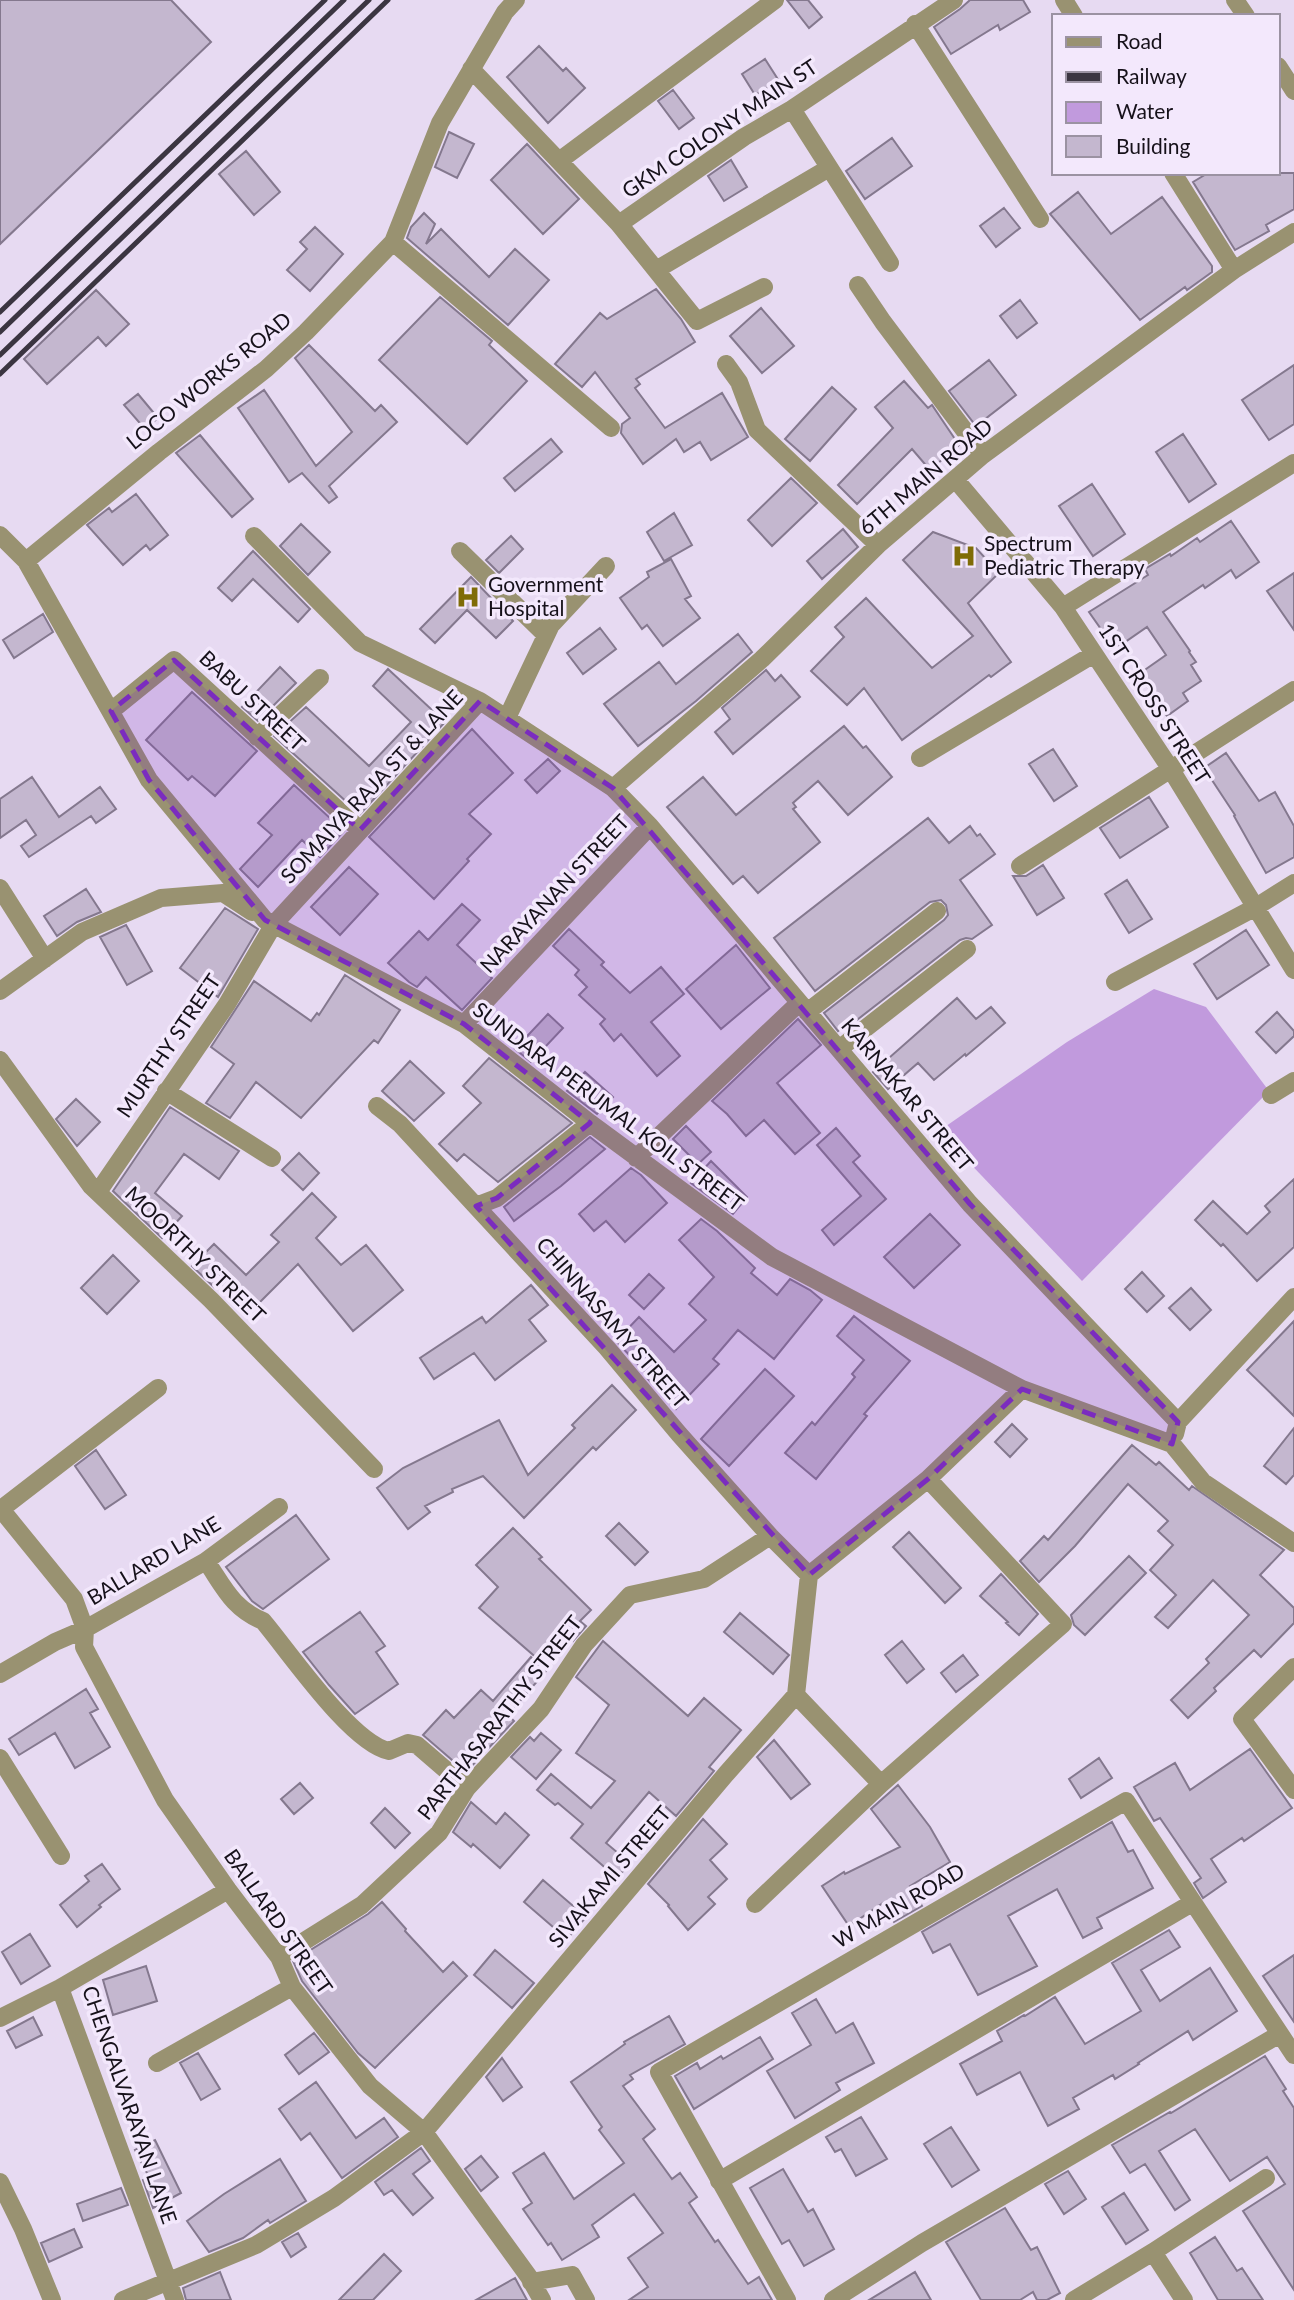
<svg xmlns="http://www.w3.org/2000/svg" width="1294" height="2300" font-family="Lato,sans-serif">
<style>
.water{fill:#c19add}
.building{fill:#c4b7cf;stroke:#84788e;stroke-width:2}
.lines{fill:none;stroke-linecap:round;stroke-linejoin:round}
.minor{stroke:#999271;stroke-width:18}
.rail{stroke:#3b3541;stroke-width:5}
.marked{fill:#7b2cbf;fill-opacity:0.2;stroke:#7b2cbf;stroke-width:5;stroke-dasharray:14 9;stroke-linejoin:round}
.labels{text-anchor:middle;stroke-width:7;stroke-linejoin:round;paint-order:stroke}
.street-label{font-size:21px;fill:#16111a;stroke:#f3e8fc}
.poi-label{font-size:21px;fill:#16111a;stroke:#f3e8fc;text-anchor:start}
</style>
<rect width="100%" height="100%" fill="#e7daf2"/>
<path class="water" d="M1154,989l52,18 63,84 -187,190 -143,-150 128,-89z"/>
<path class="building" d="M0,0h171l40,42 -211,202z
M787,0h21l14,17 -13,11z
M970,0h53l7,12 -30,18 -2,-5 -47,29 -17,-27 26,-18z
M539,46l24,25 3,-3 19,20 -37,35 -41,-46z
M765,59l14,22 -24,14 -13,-21z
M673,90l21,28 -15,11 -21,-28z
M449,132l25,12 -17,34 -22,-11z
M892,138l20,28 -47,33 -19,-28z
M527,144l52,55 -36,35 -52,-54z
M246,151l34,41 -26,23 -35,-41z
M731,160l16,27 -23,14 -16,-25z
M1208,173h86v36l-28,16 3,6 -34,19 -42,-68z
M1078,192l33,42 51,-37 50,69v6l-25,18 -2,-3 -45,33 -90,-106z
M1004,208l16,20 -24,19 -16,-21z
M424,213l11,11 -9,20 15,-15 48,48 26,-28 34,31 -41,45 -101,-87 4,-11z
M315,227l28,27 -33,37 -23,-21 20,-21 -7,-7z
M656,289l25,30 14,23 -59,37 4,5 -5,4 30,40 57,-35 26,44 -37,23 -11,-18 -16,10 -8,-13 -33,25 -22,-31 1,-9 8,-6 -35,-46 -13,15 -27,-23 45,-51 7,6z
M96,290l33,34 -23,22 -8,-9 -51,47 -23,-25z
M440,297l52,44 -3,4 38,36 -60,63 -88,-84z
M1020,300l17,23 -20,15 -17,-22z
M761,308l33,38 -32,27 -32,-37z
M309,345l66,66 6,-6 16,17 -68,64 8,11 -8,6 -27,-30 -13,9 -51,-74 26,-18 52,76 36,-34 -57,-74z
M989,360l27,35 -40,31 -27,-35z
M1294,365v59l-25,16 -27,-40z
M904,381l24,27 4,-3 27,40 -29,25 -18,-21 -55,55 -19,-19 55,-57 -18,-21z
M832,387l24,22 -46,52 -25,-22z
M138,394l20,24 -13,11 -21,-24z
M1183,434l33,50 -27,18 -33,-50z
M200,435l53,64 -21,18 -56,-64z
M551,439l11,13 -47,39 -11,-13z
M791,478l26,25 -45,43 -24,-26z
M1092,484l33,50 -32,22 -34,-50z
M136,494l32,41 -18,15 -4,-5 -23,20 -36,-40 22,-17 3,4z
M674,513l18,32 -28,16 -17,-29z
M1231,521l28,41 -23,16 -5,-8 -26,18 -2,-3 -40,27 27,39 -1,1 7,10 -5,3 10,16 -18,12 5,8 -21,15 -28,-42 27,-19 -19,-28 -32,22 -26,-37 59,-37 -3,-6 25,-15 1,2 26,-18 3,4z
M301,524l29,28 -22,23 -28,-29z
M843,529l15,18 -36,32 -15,-18z
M933,532l43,16 23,25 -31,30 43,59 -20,15 -2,-2 -87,65 -38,-52 -17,17 -36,-34 33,-34 -9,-10 31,-29 66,70 41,-32 -70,-76z
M511,536l12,13 -24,24 -13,-13z
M253,551l57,58 -12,13 -45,-43 -21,22 -14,-13z
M671,559l20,37 -6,3 15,19 -37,28 -16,-21 -5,4 -22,-31 29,-21 -2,-5z
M1294,573v57l-27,-39z
M471,577l42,44 -17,17 -29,-28 -32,33 -15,-14z
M43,614l10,18 -39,26 -11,-18z
M600,628l16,21 -33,25 -16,-21z
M738,634l14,18 -56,49 -58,45 -34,-42 55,-42 17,22z
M280,667l16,16 -38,38 -16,-14z
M388,669l57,53 -85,92 -86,-78 32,-29 63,59 42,-44 -38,-36z
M766,670l9,11 6,-6 19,22 -67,57 -18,-22 15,-13 -8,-11z
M192,692l65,59 -42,45 -23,-20 -4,4 -42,-40z
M844,726l19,22 3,-2 26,31 -44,38 -30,-34 -25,22 3,4 -3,2 27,33 -62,51 -15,-17 -10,8 -66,-77 36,-30 33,38z
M472,729l41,44 -44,41 22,20 -24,25 2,2 -35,38 -65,-62z
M1053,749l24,37 -23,15 -25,-37z
M1226,753l33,48 16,-9 19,34v31l-28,16 -32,-57 1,-1 -31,-47z
M548,759l12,12 -23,22 -12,-13z
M32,777l27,40 41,-30 16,22 -20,14 -5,-7 -62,41 -8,-11 15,-11 -10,-15 -26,18v-39z
M294,785l50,46 -24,26 -18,-17 -44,47 -18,-18 32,-34 -14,-12z
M1149,797l19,30 -48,31 -20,-30z
M928,818l21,25 21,-17 7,10 3,-2 15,20 -35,26 32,45 -20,14 -6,-1 -6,2 -116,90 -2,-2 -4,3 -14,-18 120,-93 4,-5 -2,-10 -5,-5 -11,2 -115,89 -41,-53z
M1043,865l21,33 -27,17 -24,-39h13z
M349,867l29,27 -38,41 -29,-28z
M1127,880l25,39 -23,14 -24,-39z
M86,889l15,23 -24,10 -20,14 -13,-20z
M462,904l18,16 -23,25 35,33 -30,32 -36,-33 -9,10 -8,-5 -21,-19 31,-32 9,9z
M225,908l33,21 -40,68 -38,-29z
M126,925l26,46 -25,14 -27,-48z
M569,929l35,33 -3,3 29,28 31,-26 23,27 -33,28 29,34 -23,20 -36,-42 -7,7 -14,-17 5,-5 -26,-24 8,-8 -12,-12 4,-5 -26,-24z
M1246,930l23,35 -52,34 -23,-35z
M736,945l34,43 -49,41 -35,-40z
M345,975l55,35 -22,33 -4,-3 -73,78 -45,-36 -26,36 -24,-15 28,-39 -23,-17 43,-66 57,40 6,-8 2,2z
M957,998l19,21 15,-12 14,16 -39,33 -1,-2 -31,26 -16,-17 -30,26 -15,-17z
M1277,1012l17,19v5l-18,17 -20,-21z
M548,1014l15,14 -32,34 -16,-13z
M798,1019l23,26 -44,38 43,50 -25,21 -31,-34 -18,16 -19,-22 -15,-13z
M489,1058l83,65 -74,59 -34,-28 -7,7 -18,-17 42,-41 -18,-17z
M410,1061l34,32 -30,28 -32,-30z
M585,1072l28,25 -16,17 -30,-23z
M76,1099l24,23 -23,24 -21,-27z
M170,1107l69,44 -20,28 -35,-25 -29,39 27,23 -20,22 -49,-47z
M686,1126l25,26 -13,12 -25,-25z
M836,1128l24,28 -7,6 33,37 -52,46 -12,-15 39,-34 -44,-51z
M590,1137l15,12 -44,37 -47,35 -10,-14z
M299,1153l20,20 -16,17 -21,-20z
M711,1161l36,36 -14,17 -42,-31z
M631,1168l10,7 26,28 -42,39 -19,-21 -12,10 -15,-17z
M1294,1179v68l-37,34 -34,-37 -2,2 -26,-26 18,-19 34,33 23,-22 -5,-6z
M312,1193l24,24 -20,21 25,27 25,-20 37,45 -50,41 -55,-67 -48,48 -31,-30 -5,5 -22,-21 22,-22 32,31 33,-33 -8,-7z
M930,1214l30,31 -46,43 -30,-31z
M701,1219l16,12 38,37 -4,5 26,22 13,-16 20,11 12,10 -48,59 -36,-29 -25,29 6,5 -43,45 -28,-30 2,-2 -34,-36 23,-24 35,35 32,-32 -17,-16 25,-27 -35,-37z
M113,1255l26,26 -32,33 -26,-26z
M1142,1272l22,24 -17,16 -22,-23z
M649,1274l15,14 -20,21 -15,-14z
M531,1285l17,20 -19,15 17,21 -51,39 -21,-27 -40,26 -14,-21 62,-41 4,6z
M1191,1288l20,22 -21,20 -21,-22z
M854,1316l56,45 -46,53 3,2 -51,63 -31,-26 27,-31 3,3 31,-37 9,-11 -3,-3 12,-14 -27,-24z
M1294,1321v95l-47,-46z
M765,1369l29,27 -65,70 -28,-27z
M612,1385l24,25 -40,40 -3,-3 -69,71 -41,-42 -31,13 1,3 -28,14 5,6 -22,17 -31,-41 26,-20 96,-48 29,55 47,-47 -3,-3z
M1012,1424l15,15 -17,18 -15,-15z
M1294,1428v47l-8,9 -22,-18z
M1132,1445l24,20 3,-3 30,28 3,-4 92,64 -24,25 34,33v15l-33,34 -7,-7 -40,38 2,3 -28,27 -17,-18 38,-37 -3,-4 43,-44 -36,-35 -45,48 -13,-11 21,-22 -26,-25 23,-25 -15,-14 10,-10 -40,-37 -53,62 -36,36 -19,-21 24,-25 4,4z
M96,1450l30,45 -21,14 -30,-43z
M296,1515l33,44 -66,50 -11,-8 -26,-34z
M619,1523l29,29 -13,13 -29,-29z
M513,1528l29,29 -3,2 52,51 -11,11 6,5 -13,15 -9,-10 -25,29 -60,-52 19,-21 -22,-22z
M909,1532l52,56 -16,15 -52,-56z
M1129,1556l17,17 -61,62 -11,-10 -3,-10z
M1001,1574l37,40 -19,21 -13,-12 2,-1 -28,-26z
M360,1612l25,34 -9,6 22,32 -43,30 -26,-29 -26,-33z
M740,1613l49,42 -16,19 -49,-42z
M603,1641l85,75 16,-18 37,32 -32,37 5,4 -38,45 -27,-24 -43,51 24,20 -13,15 -46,-40 12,-14 -25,-21 -3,2 -18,-15 14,-16 40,34 24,-27 -39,-28 33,-48 -33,-28z
M902,1641l22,28 -17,14 -22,-28z
M963,1655l15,20 -22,17 -15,-19z
M531,1657l16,13 -39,45 6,6 -48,51 -43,-37 23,-25 8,8 27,-28 12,11z
M86,1689l12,20 -8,4 20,34 -35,21 -20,-35 -36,22 -10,-16z
M541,1733l20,17 -25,29 -25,-22 19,-20 4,4z
M774,1740l36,44 -19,15 -34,-42z
M1250,1749l42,59 -48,33 -2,-3 -31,21 15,23 -23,16 -9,-15 7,-5 -41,-60 -6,3 -20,-34 41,-24 15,27z
M1099,1758l13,20 -31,20 -12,-19z
M300,1783l13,15 -19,16 -13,-15z
M898,1785l32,42 20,35 -40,24 12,20 -28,16 -11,-19 -34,23 -27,-40 22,-14 1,2 55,-27 -29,-38z
M471,1802l25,22 9,-11 24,22 -29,33 -27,-24 -2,3 -18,-15z
M385,1808l25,25 -15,15 -24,-25z
M703,1819l24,25 -17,16 17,19 -19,18 7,7 -27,26 -20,-24 1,-1 -21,-21z
M1112,1822l16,30 5,-2 20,38 -56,30 5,10 -19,10 -26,-49 -49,27 29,50 -59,29 -28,-51 -17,9 -11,-21z
M102,1864l18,25 -21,16 2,2 -24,20 -17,-22 29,-24 -4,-5z
M543,1880l43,37 -19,22 -43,-37z
M382,1902l24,27 -1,2 38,41 10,-10 14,14 -92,92 -17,-15 -56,-72 -9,-20 75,-47z
M1169,1930l11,17 -39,23 19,31 50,-33 27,43 -44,29 -5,-9 -50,32 1,1 -24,15 -2,-4 -40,23 6,11 -31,17 -28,-54 -43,23 -17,-31 42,-23 -5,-10 27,-16 1,1 30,-19 30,47 56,-33 -29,-48z
M30,1934l20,32 -29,18 -19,-32z
M495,1950l39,33 -22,25 -38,-33z
M1294,1955v67l-31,-46z
M146,1966l11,35 -44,14 -10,-35z
M816,1999l20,34 17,-10 21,40 -38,20 4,7 -45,28 -28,-47 44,-26 -19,-32z
M669,2016l16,28 -55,31 3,4 -10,7 32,43 -12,10 29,40 8,-6 17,24 -8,6 26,39 3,-2 30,44 11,-7 13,23h-143l19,-13 -20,-29 35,-25 -29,-39 -42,31 7,12 -37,23 -11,-17 -3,2 -25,-36 9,-6 -19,-30 31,-20 30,46 50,-36 -25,-33 3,-3 -31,-45 54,-38 -1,-2z
M33,2017l9,18 -26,13 -9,-17z
M314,2033l15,19 -30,22 -14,-19z
M760,2037l13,22 -79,50 -19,-33 22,-13 3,6 21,-13 2,3z
M198,2053l22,36 -19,11 -21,-37z
M1265,2056l21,33 -3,2 11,17v182l-51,-79 42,-27 -18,-27 -37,24 -35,-52 -36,22 31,49 -15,10 -30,-46 -15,9 -18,-28 58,-33 1,1z
M502,2058l20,29 -19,14 -17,-24z
M316,2082l40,56 28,-20 14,19 -56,41 -32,-45 -9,7 -22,-31z
M861,2117l26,42 -31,17 -15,-27 -6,3 -9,-15z
M951,2127l28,43 -27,17 -28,-43z
M155,2140l26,53 -28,15 -10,-28 6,-3 -14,-27z
M421,2148l9,13 -17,13 20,24 -20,17 -21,-25 -8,5 -9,-13z
M481,2156l17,21 -17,14 -16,-22z
M280,2159l26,42 -36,22 -2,-3 -25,18 -34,14 -22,-31 37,-27z
M783,2169l25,43 5,-3 21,40 -30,17 -15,-26 -7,4 -32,-56z
M1068,2171l18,28 -22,15 -19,-30z
M121,2188l7,17 -45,16 -6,-17z
M1124,2193l24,37 -22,14 -24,-37z
M1005,2208l26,42 6,-3 23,46 -13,7h-10l-4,-8 -13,8h-39l-35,-58z
M74,2229l8,18 -33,15 -8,-19z
M298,2233l8,14 -15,10 -9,-15z
M1215,2237l22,34 5,-3 21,32h-45l-28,-47z
M384,2254l17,17 -28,29h-34z
M220,2272l11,28h-45l-3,-12z
M915,2272l16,28h-62z
M515,2278l12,22h-51z"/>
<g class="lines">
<path class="minor" d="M1064,0l10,16
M1235,0l11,16
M915,24l125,195
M1278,66l16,25
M471,69l148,155 125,-87 48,-28 162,-109
M792,109l98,154
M559,161l216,-161
M1173,173l61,97
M619,224l78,97 67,-34
M393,242l218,186
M656,270l173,-102
M858,285l25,37 100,133
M726,364l13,18 18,48 121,115
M955,479l108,128 107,161 124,202
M0,535l26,26 133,-109 107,-83 40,-37 87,-90 47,-119 65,-111 11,-12
M254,536l106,107 120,58
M460,551l86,84
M26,561l123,219 116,140 199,104 126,99 182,134 250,132 150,55 31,38 91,61
M1063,607l231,-144
M111,711l63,-51 186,170
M507,718l44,-93 55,-59
M257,737l63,-59
M920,758l174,-104
M613,788l149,-129 116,-114 105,-90 251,-185 60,-38
M1020,866l274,-176
M0,888l45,71
M1115,982l141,-75 38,-24
M0,991l82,-59 79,-34 62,-5 29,19
M807,1012l130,-101
M464,1024l186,-198
M839,1049l128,-100
M0,1060l91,126 120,114 163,169
M166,1091l106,67
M1271,1095l23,-14
M377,1106l23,18 207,224 72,86 91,102 39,39
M636,1158l163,-155
M98,1192l129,-188 47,-80 206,-223 133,87 37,38 320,378 208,218
M476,1206l21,-8 93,-75
M1175,1434l3,-12 116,-125
M0,1508l74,91 11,30 -1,18 81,153 63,90 51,67 13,30 78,99 54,46 105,145 13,23
M1,1509l157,-121
M206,1561c18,26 26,47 57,60 27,32 88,122 126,130l19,-8 9,2 50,43
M1294,1667l-52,52 52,71
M0,1674l55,-32 30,-13 121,-68 73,-54
M796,1695l85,89 182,-160 -135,-145
M0,1758l61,98
M755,1904l126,-120
M279,1957l83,-52 77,-72 28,-45 74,-79 43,-64 46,-50 74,-16 66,-43
M0,2018l60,-30
M157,2063l135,-76
M719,2181l473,-278
M0,2182l23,47 29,71
M1153,2252l31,48
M531,2282l41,-7 14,25
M123,2300l133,-55 78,-47 90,-66 302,-358 70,-79 13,-120 119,-96 94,-90
M175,2300l-115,-312 168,-98
M787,2300l-128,-228 467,-271 168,254
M833,2300l89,-57 358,-209
M1074,2300l79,-48 113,-74"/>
<path class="rail" d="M0,312l325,-312
M0,332l344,-332
M0,355l369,-355
M0,374l388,-374"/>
</g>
<path class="marked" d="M174,660l186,170 120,-129 133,87 357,416 208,218 -6,22 -150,-55 -94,90 -119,96 -333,-369 21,-8 93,-75 -126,-99 -199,-104 -116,-140 -38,-69z"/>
<defs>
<g id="hospital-bare" transform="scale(1.89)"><path d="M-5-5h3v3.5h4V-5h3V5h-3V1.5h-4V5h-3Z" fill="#7f6c07" stroke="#f3e8fc" stroke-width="2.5" paint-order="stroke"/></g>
</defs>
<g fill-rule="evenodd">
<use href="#hospital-bare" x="964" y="556"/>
<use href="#hospital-bare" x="468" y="597"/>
</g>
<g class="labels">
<g class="street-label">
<text transform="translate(720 129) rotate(-34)" y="7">GKM COLONY MAIN ST</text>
<text transform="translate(209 381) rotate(-39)" y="7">LOCO WORKS ROAD</text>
<text transform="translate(926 477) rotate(-40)" y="7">6TH MAIN ROAD</text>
<text transform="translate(252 701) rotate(43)" y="7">BABU STREET</text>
<text transform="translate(1154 704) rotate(57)" y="7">1ST CROSS STREET</text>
<text transform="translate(372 787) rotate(-47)" y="7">SOMAIYA RAJA ST &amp; LANE</text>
<text transform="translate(555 894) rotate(-47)" y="7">NARAYANAN STREET</text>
<text transform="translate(169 1046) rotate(-56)" y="7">MURTHY STREET</text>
<text transform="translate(907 1095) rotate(50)" y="7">KARNAKAR STREET</text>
<text transform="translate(608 1107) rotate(37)" y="7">SUNDARA PERUMAL KOIL STREET</text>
<text transform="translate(195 1255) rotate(44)" y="7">MOORTHY STREET</text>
<text transform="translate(612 1323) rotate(49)" y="7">CHINNASAMY STREET</text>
<text transform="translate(154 1561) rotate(-31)" y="7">BALLARD LANE</text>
<text transform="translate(500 1718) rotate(-52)" y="7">PARTHASARATHY STREET</text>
<text transform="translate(610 1877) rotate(-50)" y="7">SIVAKAMI STREET</text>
<text transform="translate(899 1906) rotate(-30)" y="7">W MAIN ROAD</text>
<text transform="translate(278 1922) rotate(55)" y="7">BALLARD STREET</text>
<text transform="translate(129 2105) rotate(71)" y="7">CHENGALVARAYAN LANE</text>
</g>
<g class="poi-label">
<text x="984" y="551">Spectrum<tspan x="984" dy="24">Pediatric Therapy</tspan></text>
<text x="488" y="592">Government<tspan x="488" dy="24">Hospital</tspan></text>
</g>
</g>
<rect x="1052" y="14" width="228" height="161" fill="#f3e8fc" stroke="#9b92a2" stroke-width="2"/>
<rect x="1066" y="37" width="35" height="10" fill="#999271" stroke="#9b92a2" stroke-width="2"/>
<text x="1116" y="49" font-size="21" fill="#16111a">Road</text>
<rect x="1066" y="72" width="35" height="10" fill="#3b3541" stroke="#9b92a2" stroke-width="2"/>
<text x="1116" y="84" font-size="21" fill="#16111a">Railway</text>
<rect x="1066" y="102" width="35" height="21" fill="#c19add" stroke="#9b92a2" stroke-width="2"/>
<text x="1116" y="119" font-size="21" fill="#16111a">Water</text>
<rect x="1066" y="136" width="35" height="21" fill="#c4b7cf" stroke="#9b92a2" stroke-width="2"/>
<text x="1116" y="154" font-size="21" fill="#16111a">Building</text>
</svg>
